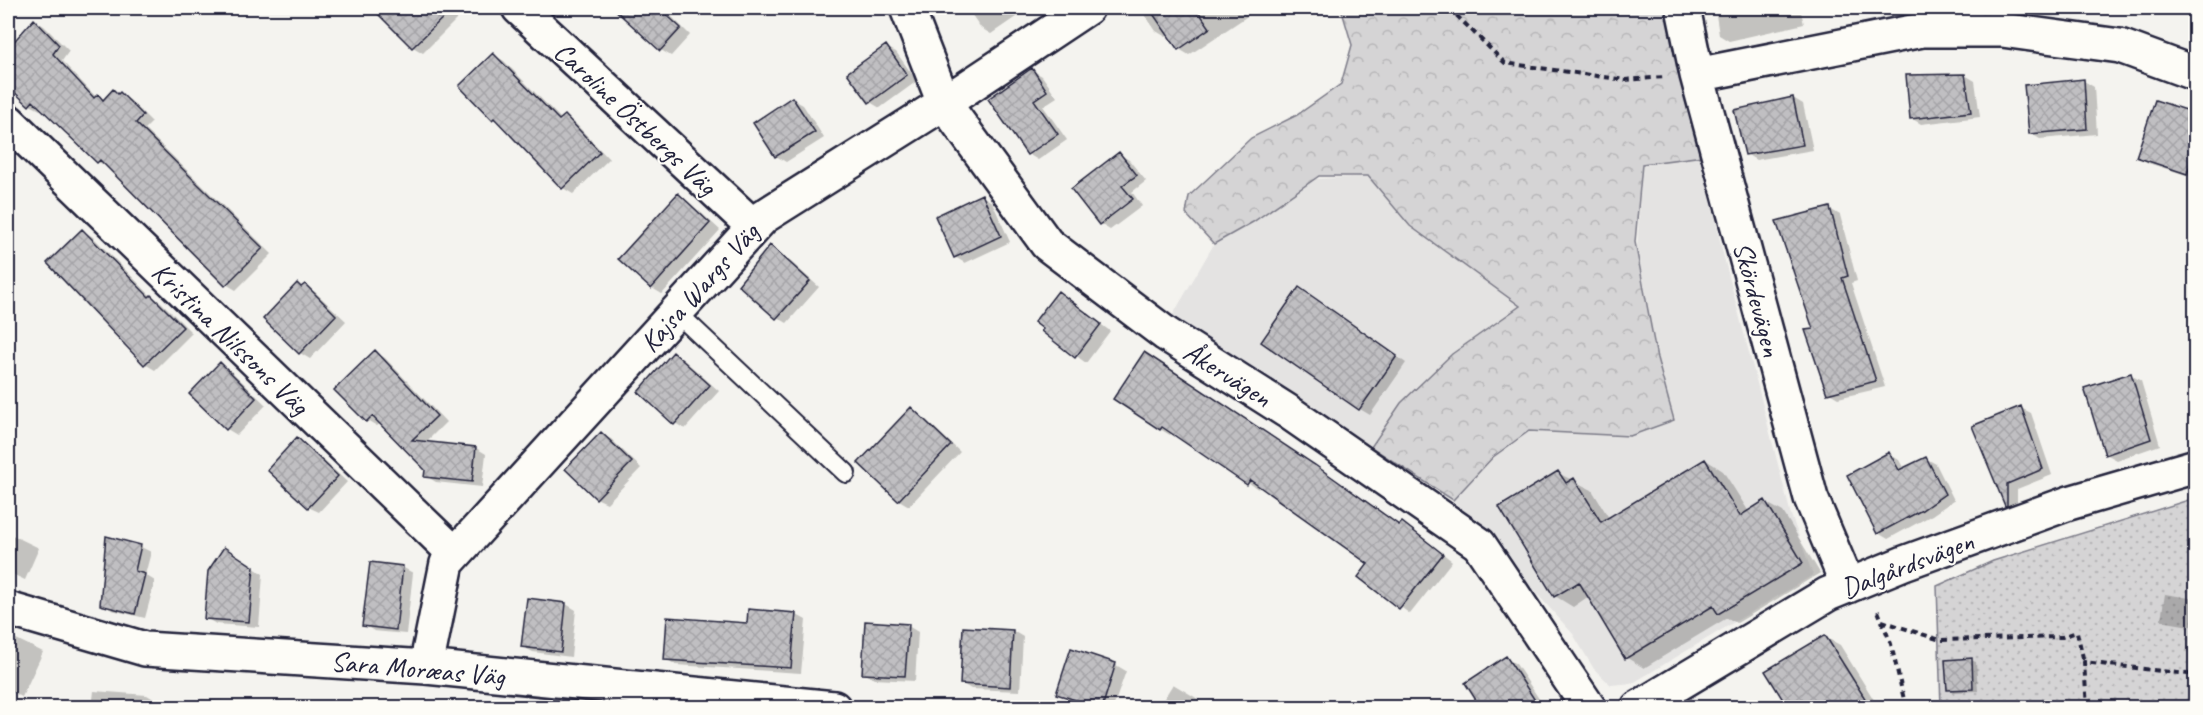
<svg xmlns="http://www.w3.org/2000/svg" width="2203" height="715" font-family="Caveat,sans-serif">
<style>
.built{fill:#e4e3e2}
.forest{fill:url(#forest-crowns);stroke:#7c7b88;stroke-width:1.5}
.garden{fill:url(#garden-dots);stroke:#7c7b88;stroke-width:1.5}
.shadow{fill:#0003}
.building{fill:url(#building-cross-hatch);stroke:#22223b;stroke-width:1.5}
.lines{fill:none;stroke-linecap:round;stroke-linejoin:round}
.lane-casing{stroke:#22223b;stroke-width:22}
.street-casing{stroke:#22223b;stroke-width:38}
.path{stroke:#22223b;stroke-width:4;stroke-dasharray:6 4.5;stroke-linecap:butt}
.lane{stroke:#fdfcf7;stroke-width:18}
.street{stroke:#fdfcf7;stroke-width:33}
.labels{text-anchor:middle;stroke-width:4.5;stroke-linejoin:round;paint-order:stroke}
.street-label{font-size:28px;fill:#22223b;stroke:#fdfcf7}
</style>
<defs>
<pattern id="forest-crowns" width="20" height="18" patternUnits="userSpaceOnUse" patternTransform="scale(1.5)"><rect width="20" height="18" fill="#d5d4d5"/><path d="M2 6a3 3 0 1 1 6 0M12 15a3 3 0 1 1 6 0" fill="none" stroke="#b7b6b8"/></pattern>
<pattern id="garden-dots" width="8" height="8" patternUnits="userSpaceOnUse" patternTransform="scale(1.5)"><rect width="8" height="8" fill="#d5d4d5"/><path d="M2 2h.1M6 6h.1" fill="none" stroke="#b7b6b8" stroke-width="1.8" stroke-linecap="round"/></pattern>
<pattern id="building-cross-hatch" width="8" height="8" patternUnits="userSpaceOnUse" patternTransform="scale(1.5)"><rect width="8" height="8" fill="#c0bfc2"/><path d="M0 0l8 8M0 8l8-8" fill="none" stroke="#a5a4a8"/></pattern>
</defs>
<rect width="100%" height="100%" fill="#f4f3ef"/>
<filter id="ink" filterUnits="userSpaceOnUse"><feTurbulence type="fractalNoise" baseFrequency=".0167" numOctaves="2"/><feDisplacementMap in="SourceGraphic" scale="12" xChannelSelector="R" yChannelSelector="G"/><feConvolveMatrix kernelMatrix="1 2 1 2 8 2 1 2 1" color-interpolation-filters="sRGB"/></filter>
<g filter="url(#ink)">
<path class="built" d="M1703,156l19,94 41,156 28,109 22,60 -180,108 -22,2 -17,-16 -21,-35 -120,-134 40,-43 36,-26 101,5 44,-16 -17,-62 -20,-109 5,-85z
M1369,176l41,50 110,80 -68,48 -51,49 -31,44 -54,-38 -145,-91 43,-74 39,-22 62,-43z"/>
<path class="forest" d="M1341,8h172l3,2 9,-2h141l37,148 -61,8 -7,78 22,116 17,62 -44,16 -101,-5 -36,26 -40,43 -82,-53 30,-44 51,-49 68,-48 -110,-80 -42,-50h-49l-66,46 -39,22 -28,-30 3,-18 62,-58 46,-23 44,-31 11,-39z"/>
<path class="garden" d="M2195,498v209h-254l-4,-121 56,-25z"/>
<path class="shadow" d="M391,8h56l11,10 -35,35 -10,-6 -30,-31z
M615,8h62l-7,7 20,20 -19,21 -10,-6z
M967,8h62l-38,26 -10,-6z
M1140,8h129l-6,3 -5,-2 -69,46 -10,-6 -10,-14 -3,2 -10,-6z
M1715,8h85l4,16 -75,17 -10,-6z
M1893,8h69l-62,4z
M34,20l10,6 25,25 -7,10 35,37 1,-2 7,4 8,-9 17,9 22,22 -7,7 127,125 -36,36 -10,-6 -118,-117 -10,-5 -56,-54 -2,2 -10,-5 -22,-21v-34z
M886,47l10,5 21,29 -37,27 -10,-6z
M494,55l10,6 58,59 3,-3 10,6 34,36 -36,35 -10,-6 -60,-64 -10,-5z
M1032,70l10,6 15,21 -14,9 24,34 -29,20 -10,-6z
M1965,75l10,6 5,36 -59,7 -10,-6z
M2084,81l10,6 3,47 -57,5 -10,-6 -4,-46z
M1793,98l10,6 10,46 -57,10 -10,-6z
M792,99l11,6 21,33 -38,24 -10,-6 -21,-32z
M2196,114v64l-48,-15 -10,-6z
M1119,154l10,6 17,21 -14,11 10,14 -32,24 -10,-6 -27,-34z
M678,195l10,6 32,29 -58,64 -10,-6 -32,-29z
M982,196l10,6 18,40 -45,21 -10,-6z
M1830,209l10,6 17,66 -6,2 34,104 -47,11 -10,-6 -13,-62z
M83,231l10,6 58,59 10,6 31,31 -37,37 -10,-6 -96,-101z
M771,247l10,6 38,34 -32,36 -10,-6z
M305,286l10,6 31,29 -36,38 -10,-6 3,-65z
M1058,293l52,38 -24,32 -43,-32z
M1310,295l96,68 -36,52 -10,-6z
M375,352l10,6 61,64 -21,21 51,5 10,6 -4,33 -46,-5 -10,-6v-7l-45,-46 -4,3 -10,-6z
M674,354l10,6 35,31 -34,38 -10,-6z
M1144,354l256,173 2,-3 10,5 40,32 -42,53 -50,-38 10,-12 -110,-79 -2,4 -86,-57 -2,3 -10,-6z
M220,364l10,6 36,35 -29,30 -10,-6z
M2131,375l10,6 19,64 -43,15 -11,-6z
M2021,408l10,5 21,62 -35,14v22l-11,-6 -32,-78z
M911,409l10,6 39,37 -51,54 -10,-6 -39,-37z
M601,434l10,5 30,29 -34,35 -11,-5z
M297,439l10,6 40,37 -28,30 -11,-5z
M1889,454l10,6 5,9 21,-11 11,6 18,36 -22,15 -44,24 -10,-6z
M1706,460l17,11 26,41 16,-10 18,10 37,61 -83,50 -10,-5 -83,50 -17,-10 -38,-62 -16,11 -18,-11 3,-123 34,17 17,28z
M8,533l31,15 -14,32 -17,-8z
M107,538l34,9 10,5 -6,23 10,6 -10,37 -33,-8 -11,-6z
M235,555l28,19 -4,53 -43,-3 -10,-6z
M402,567l11,6 -7,61 -32,-3 -10,-6z
M2165,594l31,5v28l-30,-5 -5,-3z
M566,604l10,6 -5,47 -38,-5 -10,-5z
M795,614l11,6 -5,53 -125,-8 -10,-6 83,-35z
M908,626l10,6 -3,49 -41,-2 -10,-6z
M1013,631l10,6 -3,54 -49,-2 -10,-6z
M8,635l35,17 -21,45 -14,-7z
M1825,637l15,8 39,63h-89z
M1072,650l44,15 10,6 -13,37h-19l-26,-9 -10,-6z
M1506,658l10,6 29,44h-62z
M1971,660l5,2 2,29 -25,1 -5,-3z
M1173,684l40,24h-55z
M94,691l53,4 10,6v7h-65z
M201,699l107,9h-108z"/>
<path class="building" d="M372,8h81l-41,40z
M613,8h46l22,20 -21,23z
M1149,8h47l14,20 -32,22z
M34,19l25,26 -6,9 41,44 4,-4 5,6 10,-11 5,5 2,-2 23,23 -7,8 127,125 -38,38 -125,-126 -3,3 -64,-62 -4,5 -21,-20v-38z
M886,45l21,30 -38,28 -22,-30z
M493,53l66,67 6,-5 35,37 -38,37 -68,-71 -2,2 -33,-34z
M1032,68l15,23 -13,9 24,34 -31,21 -39,-56z
M1965,74l6,38 -61,7 -4,-44z
M2084,79l3,50 -58,5 -5,-49z
M792,97l23,35 -40,25 -22,-34z
M1793,97l10,48 -58,10 -11,-45z
M2155,100l41,13v35l-9,26 -51,-17z
M1119,152l18,23 -15,11 11,13 -34,26 -28,-36z
M678,193l32,30 -59,66 -33,-30z
M982,194l19,42 -47,22 -19,-42z
M1830,207l18,69 -6,2 34,103 -49,13 -22,-64 8,-1 -37,-108z
M82,229l67,68 2,-2 32,32 -39,38 -97,-102z
M770,245l40,36 -34,38 -38,-34z
M297,283l4,4 4,-3 31,31 -37,39 -36,-35z
M1299,287l98,69 -38,54 -98,-68z
M1058,291l43,33 -26,34 -34,-27 2,-2 -9,-7z
M375,350l62,66 -25,24 64,7 -4,35 -48,-5 1,-7 -53,-54 -6,6 -32,-32z
M673,352l37,33 -36,40 -36,-33z
M1144,352l171,113 84,60 3,-3 41,32 -44,55 -41,-32 10,-13 -118,-84 -3,5 -85,-58 -2,3 -47,-31z
M220,362l36,36 -30,32 -37,-36z
M2131,373l20,66 -46,16 -21,-67z
M2021,406l22,63 -36,15v22h-2l-33,-80z
M911,407l40,38 -53,56 -40,-38z
M601,432l31,30 -36,37 -31,-30z
M297,437l41,39 -30,32 -41,-38z
M1889,452l10,18 27,-13 19,37 -23,16 -45,24 -30,-59z
M1705,459l35,57 25,-16 38,63 -85,51 -5,-8 -88,53 -46,-77 -25,15 -55,-90 59,-36 8,12 8,-5 27,44z
M106,536l35,9 -6,26 10,3 -10,40 -35,-9z
M224,547l30,20 -5,55 -45,-3 4,-48z
M370,562l33,4 -7,64 -34,-4z
M527,598l39,5 -5,49 -40,-5z
M748,609l48,4 -5,55 -127,-8 3,-43 80,6z
M865,621l44,3 -4,52 -43,-2z
M963,627l50,3 -3,57 -50,-3z
M1825,635l46,73h-83l-23,-37z
M1071,648l45,15 -14,45 -46,-14z
M1506,656l34,52h-59l-16,-25z
M1972,658l1,31 -26,1 -2,-30z"/>
<g class="lines">
<g class="lane-casing">
<path id="lane" d="M676,312l170,161"/>
</g>
<g class="street-casing">
<path id="street" d="M519,8l235,219
M907,8l37,95 103,141 119,90 121,77 192,133 110,164
M1683,8l14,67 114,423 37,88
M1697,75l225,-45h80l118,16 76,28
M8,121l447,433
M8,609l137,40 281,18 408,41
M426,667l21,-104 316,-346 181,-114 143,-95
M1638,708l190,-114 76,-31 165,-60 127,-37"/>
</g>
<path class="path" d="M1449,8l56,55 120,17 39,-3
M1878,611l13,33 15,64
M1882,621l58,19 122,-3 15,-5 7,30
M2087,708l-3,-46 112,13"/>
<use href="#lane" class="lane"/>
<use href="#street" class="street"/>
</g>
</g>
<g class="labels">
<g class="street-label">
<text transform="translate(636 118) rotate(43)" y="10">Caroline Östbergs Väg</text>
<text transform="translate(699 287) rotate(-48)" y="10">Kajsa Wargs Väg</text>
<text transform="translate(1758 299) rotate(75)" y="10">Skördevägen</text>
<text transform="translate(231 338) rotate(44)" y="10">Kristina Nilssons Väg</text>
<text transform="translate(1228 374) rotate(32)" y="10">Åkervägen</text>
<text transform="translate(1907 564) rotate(-21)" y="10">Dalgårdsvägen</text>
<text transform="translate(418 668) rotate(5)" y="10">Sara Moræas Väg</text>
</g>
</g>
<rect width="2203" height="715" fill="none" stroke="#fdfcf7" stroke-width="30"/>
<rect x="15" y="15" width="2173" height="685" fill="none" stroke="#22223b" stroke-width="2" filter="url(#ink)"/>
</svg>
